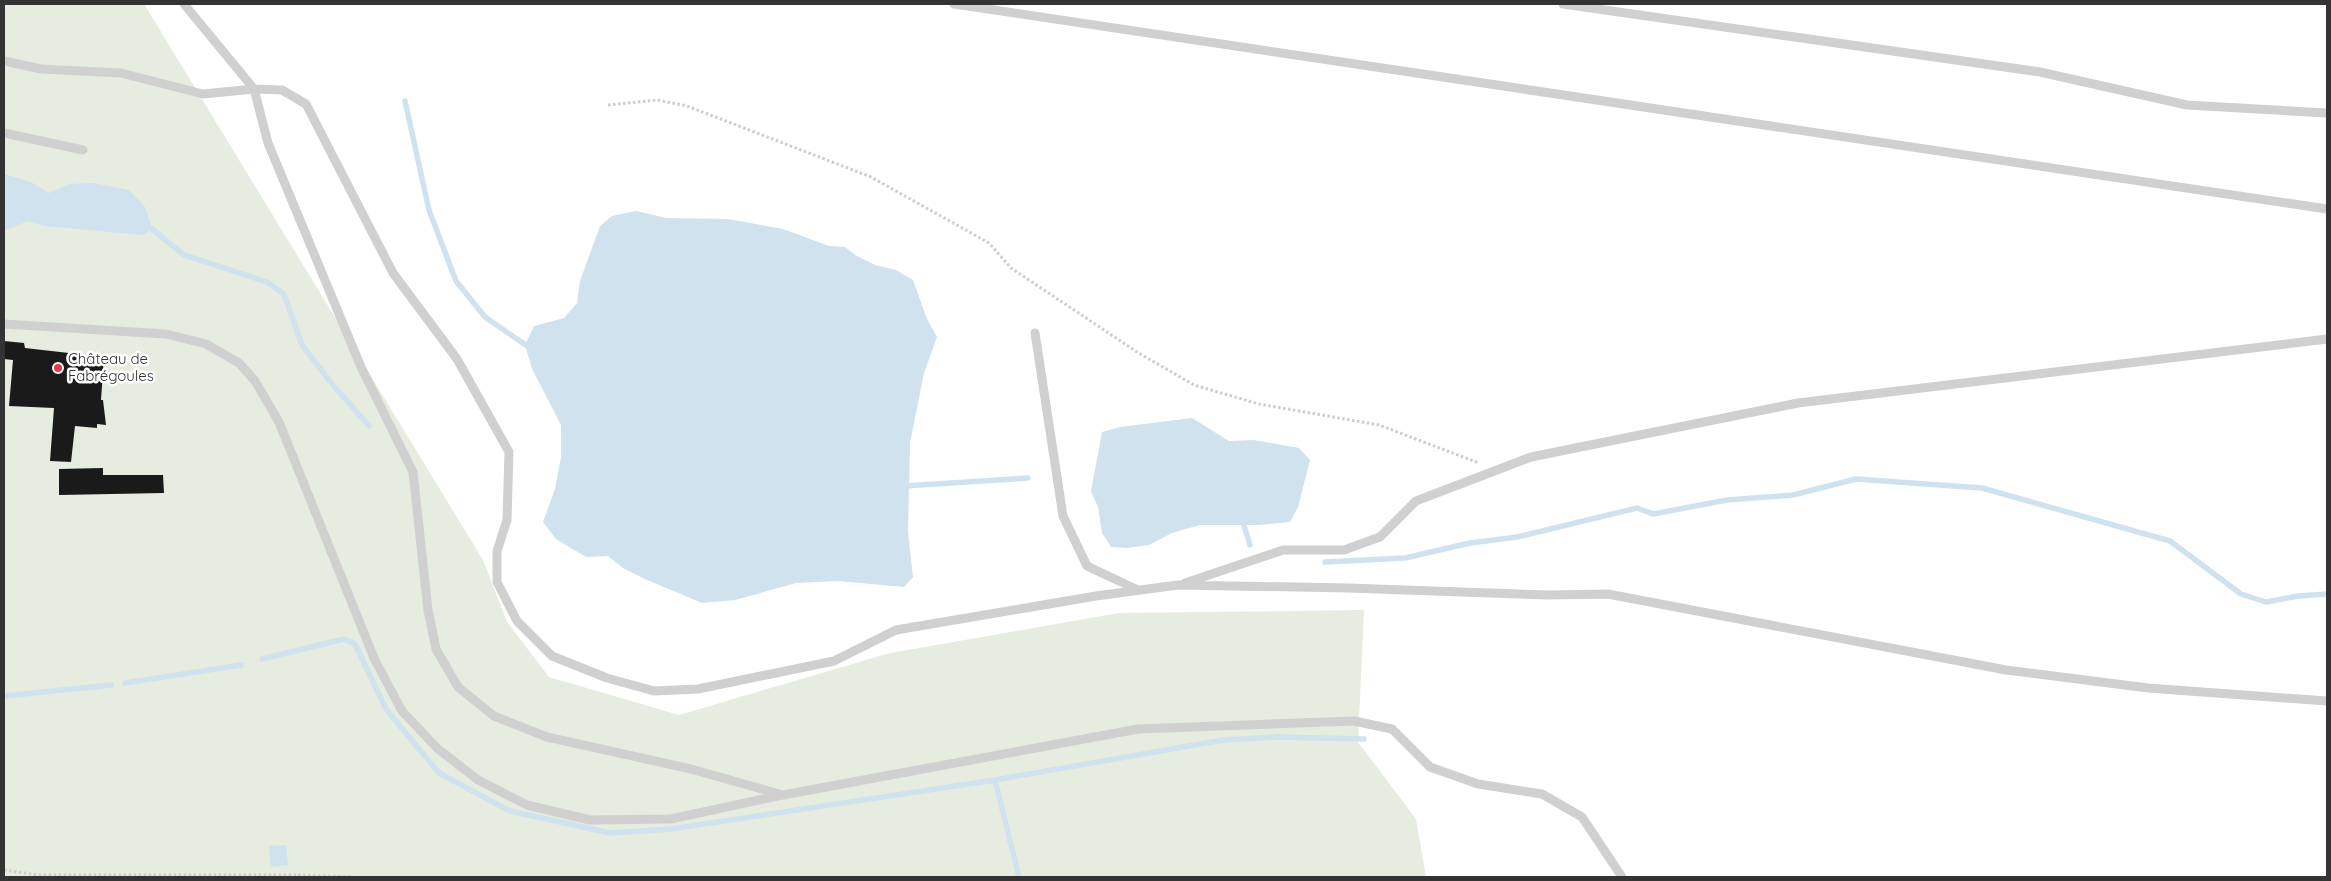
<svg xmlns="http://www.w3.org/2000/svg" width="2331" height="881" font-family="Quicksand,sans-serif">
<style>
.green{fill:#e6ecdf}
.water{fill:#cfe2ee}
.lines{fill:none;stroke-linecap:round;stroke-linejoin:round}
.stream{stroke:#cfe2ee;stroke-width:5.5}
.building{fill:#1a1a1a}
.path{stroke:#cdcdcd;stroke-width:3;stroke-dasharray:2.5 2.5;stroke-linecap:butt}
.lane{stroke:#d0d0d0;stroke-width:9}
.poi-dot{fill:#e63946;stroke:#fff;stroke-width:2}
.labels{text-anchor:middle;stroke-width:5;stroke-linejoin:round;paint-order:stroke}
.poi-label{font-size:15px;fill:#333;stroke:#fff;text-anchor:start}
</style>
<rect width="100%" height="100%" fill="#fff"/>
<path class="green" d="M4,4h140l339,556 24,62 42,55 130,38 211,-62 229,-40 245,-3 -6,132 58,77 10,58h-1422z"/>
<path class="water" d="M4,174l27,8 18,11 21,-9 23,-1 36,7 16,17 7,22 -9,6 -98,-9 -17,-5 -24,10z
M636,211l30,7 62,1 55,10 46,17 16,1 12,9 18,9 21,5 17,10 14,39 10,18 -13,36 -14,70 -2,89 5,45 -9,10 -66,-6 -42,2 -61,17 -33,3 -57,-24 -22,-11 -15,-12 -22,1 -30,-18 -13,-17 12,-33 6,-32v-32l-29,-56 -7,-24 9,-19 30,-8 13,-15 3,-22 20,-55 12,-10z
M1192,418l37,23 25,-1 45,8 11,12 -12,47 -8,15 -31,3h-59l-28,8 -23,12 -22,3 -16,-1 -9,-14 -4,-26 -7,-16 11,-59 18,-5z
M286,845l2,20 -17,2 -2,-21z"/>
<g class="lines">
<path class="stream" d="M405,101l24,109 27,71 29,36 45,31
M145,227l7,2 32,26 83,27 17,12 18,51 31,40 36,41
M904,486l124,-8
M1242,519l8,26
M1325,562l80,-4 65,-15 47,-6 120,-29 16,6 74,-14 66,-5 63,-16 126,9 188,53 71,53 25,8 32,-6 29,-2
M262,659l82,-20 11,5 31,65 53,64 71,38 100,22 61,-4 324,-49 24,97
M125,683l116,-18
M4,696l107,-11
M995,780l228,-40 55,-3 86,2"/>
</g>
<path class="building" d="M4,341l20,2 1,5 79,9 -3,43h2l3,25 -9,-1v4l-22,-2 -4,36 -21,-1 4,-53 -45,-2 4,-46 -9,-1z
M103,468v7h60l1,18 -105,2v-26z"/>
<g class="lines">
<path class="path" d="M608,105l49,-5 30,6 184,71 118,66 22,25 126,84 57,33 65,19 120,21 100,38
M4,870l34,5h260
M298,875l56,2"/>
<path class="lane" d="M184,4l70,85 14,54 93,224 52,105 15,138 8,39 22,38 36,29 53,21 144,32 92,26 355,-66 216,-8 38,8 38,38 48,17 64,10 40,23 40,60
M954,4l1373,205
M1563,4l477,68 147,33 140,8
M4,61l37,8 80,4 82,21 51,-5 28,1 24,14 87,169 64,86 52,93 -2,68 -10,31v31l20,39 35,35 55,22 47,13 44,-2 136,-28 62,-31 200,-34 82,-11 170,3 200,7 60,-1 398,76 142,18 179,13
M4,133l79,17
M4,324l162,10 40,10 33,19 16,18 24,41 95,236 28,53 35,37 41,32 49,25 63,15 81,-1 111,-24
M1035,333l28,183 24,50 51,24
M1185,583l98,-33h61l36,-13 36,-36 115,-44 267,-54 529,-64"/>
</g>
<circle class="poi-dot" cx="58" cy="368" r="5"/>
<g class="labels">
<g class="poi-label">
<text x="68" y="364">Château de<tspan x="68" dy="17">Fabrégoules</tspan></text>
</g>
</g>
<rect width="2331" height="881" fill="none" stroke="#333333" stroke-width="10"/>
</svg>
